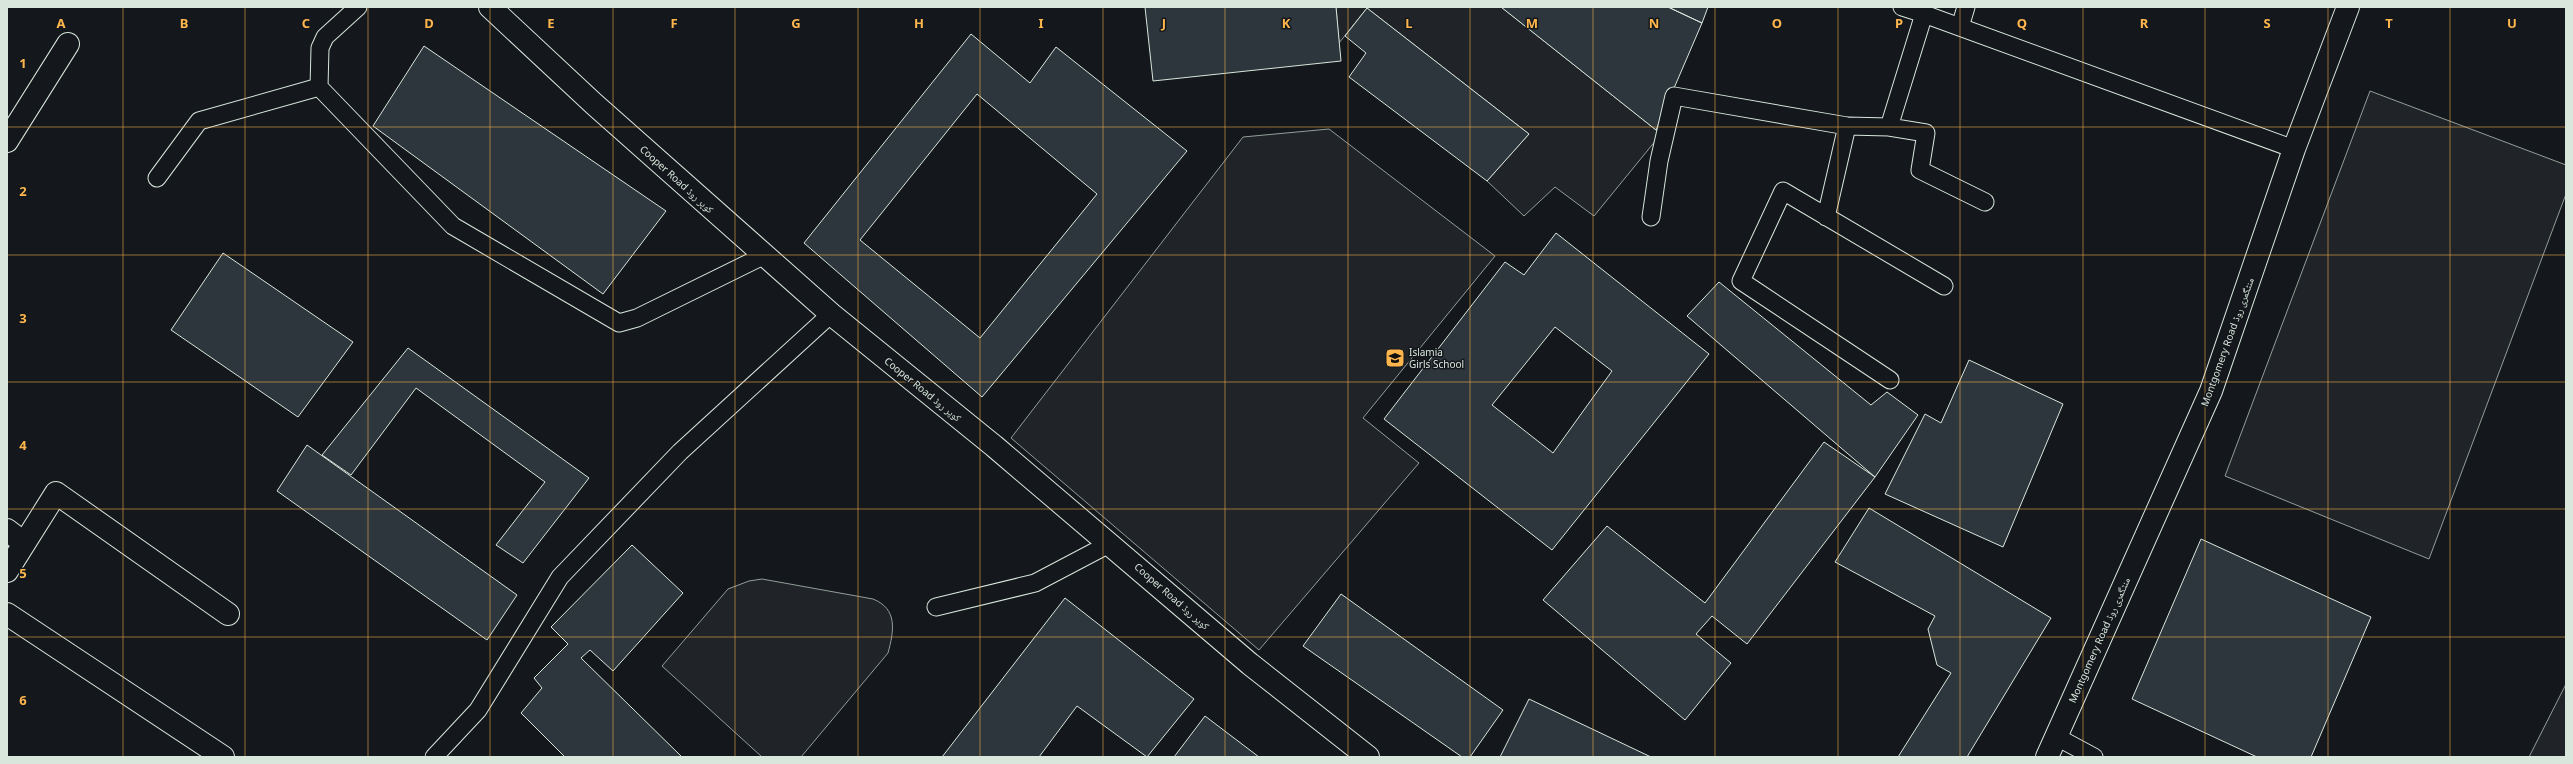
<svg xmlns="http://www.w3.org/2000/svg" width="2573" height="764" font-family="'Noto Sans','Noto Naskh Arabic',sans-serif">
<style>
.green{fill:#202428;stroke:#939e99}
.building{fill:#2c363c;stroke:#d8e6dc;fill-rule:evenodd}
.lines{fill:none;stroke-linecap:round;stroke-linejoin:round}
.lane-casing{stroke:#d8e6dc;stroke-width:19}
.street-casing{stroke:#d8e6dc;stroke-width:24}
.secondary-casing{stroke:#d8e6dc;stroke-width:24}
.lane{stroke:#14181c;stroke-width:17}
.street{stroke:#14181c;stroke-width:22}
.secondary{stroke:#14181c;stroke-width:22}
.grid{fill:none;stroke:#ffb74d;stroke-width:1;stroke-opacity:0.55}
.labels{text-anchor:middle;stroke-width:3;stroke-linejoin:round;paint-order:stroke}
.street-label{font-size:10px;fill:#d8e6dc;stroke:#14181c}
.poi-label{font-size:10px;fill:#d8e6dc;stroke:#14181c;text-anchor:start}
.grid-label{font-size:13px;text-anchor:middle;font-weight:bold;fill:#ffb74d;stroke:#14181c;stroke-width:3;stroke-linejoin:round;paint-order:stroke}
</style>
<rect width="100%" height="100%" fill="#14181c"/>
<path class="green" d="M1336,7h165l160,127 -67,82 -39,-29 -31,29 -37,-35 42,-47 -162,-126 -28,35z
M2370,91l196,74v29l-137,365 -204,-83z
M1329,129l166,127 -132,162 56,45 -160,187 -248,-212 232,-301z
M762,579l111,20c25,10 21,32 15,54l-87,104h-39l-100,-91 66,-77 21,-8z
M2566,684v73h-37z"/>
<path class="building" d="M1145,7h191l5,54 -188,20z
M1501,7h167l34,16 -46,107z
M1668,7h40l-6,16z
M1367,8l162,126 -42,47 -138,-104 17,-24 -21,-17z
M971,34l59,49 26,-36 131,104 -205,246 -178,-154zM977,94l120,100 -117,144 -120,-98z
M424,46l242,165 -63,83 -230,-168z
M1556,233l153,121 -157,196 -168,-131 121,-157 19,13zM1555,327l57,44 -59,82 -61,-48z
M223,253l130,89 -55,75 -127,-87z
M1719,282l152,123 16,-13 31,23 -43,62 -188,-161z
M408,348l181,130 -66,85 -27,-18 49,-63 -129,-94 -65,87 -29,-20z
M1969,360l94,44 -60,143 -118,-53 40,-80 16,9z
M1824,442l51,35 -128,167 -35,-28 -16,18 35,29 -46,57 -142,-120 64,-74 98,77z
M307,445l210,150 -30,45 -210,-149z
M1869,508l182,110 -84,139h-69l53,-84 -14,-8 -9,-36 7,-13 -100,-54z
M2201,539l170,78 -60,140h-54l-125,-58z
M632,545l51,48 -70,78 -23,-21 -9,8 101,99h-117l-44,-44 21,-25 -8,-10 34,-34 -17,-17z
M1341,594l162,116 -33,47h-8l-159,-111z
M1065,598l129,101 -47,58 -70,-51 -38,51h-97z
M1529,699l122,58h-151z
M1205,716l54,41h-85z"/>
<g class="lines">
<g class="lane-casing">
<path id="lane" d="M1902,7l22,7
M1960,27l6,-20
M319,87l1,-39 5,-11 33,-30
M1889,127l35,-113 370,135
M157,178l42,-57 120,-34 134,139 166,97 18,-5 126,-62
M1651,217l8,-56 15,-65 173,30 42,1 37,6 -6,37 65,32
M1826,217l21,-91
M1890,380l-149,-99 42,-90 161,95
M936,607l99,-24 76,-40
M2055,736l39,21
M434,757l44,-47 82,-133 120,-125 151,-138"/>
</g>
<g class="street-casing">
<path id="street" d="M7,141l61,-97
M7,530l17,13
M7,571l49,-78 172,121
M7,614l216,143"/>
</g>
<g class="secondary-casing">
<path id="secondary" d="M490,7l104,97 237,210 163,132 256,218 118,93
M2047,757l164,-366 83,-242 54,-142"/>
</g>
<use href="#lane" class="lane"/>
<use href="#street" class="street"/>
<use href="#secondary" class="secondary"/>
</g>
<path class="grid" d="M123,7v750M245,7v750M368,7v750M490,7v750M613,7v750M735,7v750M858,7v750M980,7v750M1103,7v750M1225,7v750M1348,7v750M1470,7v750M1593,7v750M1715,7v750M1838,7v750M1960,7v750M2083,7v750M2205,7v750M2328,7v750M2450,7v750M7,127h2559M7,255h2559M7,382h2559M7,509h2559M7,637h2559"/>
<defs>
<g id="school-square" transform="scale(1)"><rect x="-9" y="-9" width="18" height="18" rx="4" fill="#ffb74d" stroke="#14181c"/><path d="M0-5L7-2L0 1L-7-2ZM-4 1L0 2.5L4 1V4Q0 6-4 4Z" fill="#111"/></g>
</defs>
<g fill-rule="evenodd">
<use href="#school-square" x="1395" y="358"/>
</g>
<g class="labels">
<g class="street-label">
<text transform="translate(677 179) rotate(42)" y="4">Cooper Road کوپر روڈ</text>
<text transform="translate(2227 342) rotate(-70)" y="4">Montgomery Road منٹگمری روڈ</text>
<text transform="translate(923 389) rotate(39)" y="4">Cooper Road کوپر روڈ</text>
<text transform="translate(1172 596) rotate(41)" y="4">Cooper Road کوپر روڈ</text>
<text transform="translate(2099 640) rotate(-66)" y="4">Montgomery Road منٹگمری روڈ</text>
</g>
<g class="poi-label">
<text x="1409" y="356">Islamia<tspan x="1409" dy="12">Girls School</tspan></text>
</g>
</g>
<g class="grid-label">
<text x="61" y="28">A</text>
<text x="184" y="28">B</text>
<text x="306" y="28">C</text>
<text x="429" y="28">D</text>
<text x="551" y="28">E</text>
<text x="674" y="28">F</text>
<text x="796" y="28">G</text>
<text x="919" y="28">H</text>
<text x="1041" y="28">I</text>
<text x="1164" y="28">J</text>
<text x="1286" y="28">K</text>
<text x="1409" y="28">L</text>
<text x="1532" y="28">M</text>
<text x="1654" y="28">N</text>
<text x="1777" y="28">O</text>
<text x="1899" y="28">P</text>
<text x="2022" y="28">Q</text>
<text x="2144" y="28">R</text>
<text x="2267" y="28">S</text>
<text x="2389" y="28">T</text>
<text x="2512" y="28">U</text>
<text x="23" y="68">1</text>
<text x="23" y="196">2</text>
<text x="23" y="323">3</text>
<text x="23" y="450">4</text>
<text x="23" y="578">5</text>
<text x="23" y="705">6</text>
</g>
<rect width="2573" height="764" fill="none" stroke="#d8e6dc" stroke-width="16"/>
</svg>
